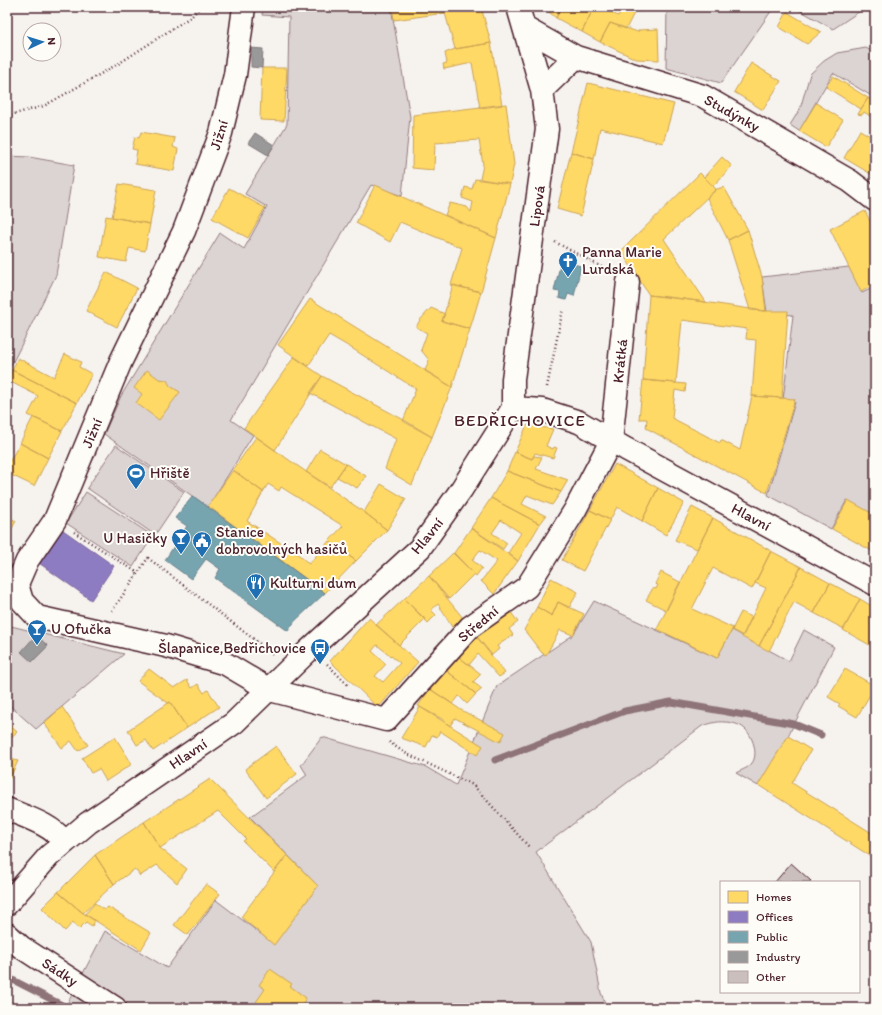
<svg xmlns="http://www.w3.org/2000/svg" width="882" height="1015" font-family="Itim,sans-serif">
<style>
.green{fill:#dcd4d2;stroke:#937a7e}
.homes{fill:#ffd966;stroke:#c9a154;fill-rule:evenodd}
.offices{fill:#8e7cc3;stroke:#7a6095}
.public{fill:#76a5af;stroke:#697d87}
.industry{fill:#999;stroke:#817478}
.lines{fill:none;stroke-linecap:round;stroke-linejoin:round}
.stream{stroke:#8e7378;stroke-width:7}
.building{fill:#cbbfbe;stroke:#4a1f2b}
.minor-casing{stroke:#4a1f2b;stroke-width:25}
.path{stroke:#4a1f2b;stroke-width:2.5;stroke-dasharray:1 3;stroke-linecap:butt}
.minor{stroke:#fdfcf7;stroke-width:22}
.labels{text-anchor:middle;stroke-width:4;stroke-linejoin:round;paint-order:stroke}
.street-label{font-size:15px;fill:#4a1f2b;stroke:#fdfcf7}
.poi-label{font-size:15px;fill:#4a1f2b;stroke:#fdfcf7;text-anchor:start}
.quarter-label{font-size:17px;letter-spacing:1px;fill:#4a1f2b;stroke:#fdfcf7}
</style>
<rect width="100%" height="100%" fill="#f6f3ef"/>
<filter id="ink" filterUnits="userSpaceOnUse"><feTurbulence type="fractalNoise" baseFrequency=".025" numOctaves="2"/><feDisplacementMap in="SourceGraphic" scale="8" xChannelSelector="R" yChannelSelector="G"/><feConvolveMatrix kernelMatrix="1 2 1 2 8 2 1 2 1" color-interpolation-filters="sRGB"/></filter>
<g filter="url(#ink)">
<path class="green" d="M263,7h128l19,110 -8,79 -31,-11 -140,235 22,15 -45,72 -104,-73 17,-38 99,-163 24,16 23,-42 -22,-13 42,-70 2,-107 -27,-2z
M667,7h107l-53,76 -55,-15z
M794,7h72l-33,22z
M866,48l7,4 2,-2v48l-42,-25 -34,58 -9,-6 10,-16 10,-35 14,-13 13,-8z
M7,156l22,1 45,8 -18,110 -49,99z
M849,267l13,26 13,-6v219l-4,8 -24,-14 -16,29 -63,-34 27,-93 -12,-2 10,-85 -26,-2 -5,-36z
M116,445l68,47 -29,43 -68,-47z
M86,492l67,44 -20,31 -67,-44z
M594,601l123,57 15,-28 57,31 15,-31 30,17 -46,89 -30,50 -22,-13c5,-3 13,-5 16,-10 7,-9 0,-28 -7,-34 -5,-5 -15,-7 -21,-7 -7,-1 -15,2 -22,4l-166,126 55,90 10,51 6,15h-542l40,-77 62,37 49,-68 58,44 44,-58 -68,-69 57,-42 -6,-10 21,-28 104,30 30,18 41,-99 76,-51z
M7,625l117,29 -88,75 -29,-26z"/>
<path class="homes" d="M392,7h89l10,36 -36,6 -10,-36 -51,7z
M543,7h18l-5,11z
M561,7h33l-12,25 -26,-14z
M594,7h12l-1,2 13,7 5,-9h17v5l-5,-1 -9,18 -16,-6 -10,19 -18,-10z
M787,12l34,20 -14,12 -28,-17z
M610,23l28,9 1,-2 19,-1 1,31 -23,-1 -36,-17z
M491,43l11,62 -22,3 -8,-45 -28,6 -1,-5 4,-1 -2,-10 10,-4z
M751,63l30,18 -18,29 -29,-18z
M262,68h25l-3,53 -24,-1z
M833,76l35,22 -7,11 -35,-22z
M588,83l86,21 -11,39 -63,-15 -6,31 -23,-7z
M868,98l7,4v17l-11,-7 -2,3 -4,-1z
M816,103l27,17 -17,27 -27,-16z
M506,104l8,60 -4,20 -30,-5 3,-14 -4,-25 -44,3 -1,27 -22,-2 1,-53z
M860,130l15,9v27l-4,8 -27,-16z
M141,132l34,6 -2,9 5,2 -4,22 -39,-7 2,-14 -5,-1 3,-12 4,1z
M571,152l23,7 -13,57 -24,-7z
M722,157l10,9 -19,20 -9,-9z
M700,173l16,16 -52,50 42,63 -57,-7 -28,-44z
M475,179l35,5 -14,54 -51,-23 5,-12 17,4 4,5 2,-10 -11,-4 3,-11 7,2z
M119,184l37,6 -6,34 -38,-7z
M375,185l121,53 -15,54 -30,-7 11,-37 -62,-26 -10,20 -34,-19z
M724,187l24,43 -20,10 -21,-42 10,-9z
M229,188l36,20 -17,30 -36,-20z
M865,211l10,20v53l-14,8 -31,-63z
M106,216l44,8 -5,27 -16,-3 -3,14 -27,-5z
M748,230l14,47 4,34 -16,-1 -22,-70z
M106,272l31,16 -20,39 -31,-16z
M453,285l28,7 -11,37 -28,-8z
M649,295l35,4 80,12h24l-6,87 -30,-2 4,-56 -10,-1 1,-10 -65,-9 -6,63 -33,-3z
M310,299l142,88 -20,50 -29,-16 13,-32 -63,-40 -24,-14 -21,31 -30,-21z
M431,308l14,6 -3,7 28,8 -18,58 -27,-16 4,-11 -8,-10 6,-17 -11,-6 4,-7z
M65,354l16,8 -2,5 13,7 -15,29 -65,-33 6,-12 36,19z
M294,357l28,19 -47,74 -31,-22z
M12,370l65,33 -15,28 -34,-16 10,-19 -31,-16z
M147,370l12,9 8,1 3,6 10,6 -21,28 -23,-17 6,-9 -8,-6z
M322,376l82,44 28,17 -20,48 -27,-16 11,-30 -86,-46z
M643,380l43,4 -1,8 -10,-2 -3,28 48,25 1,-3 19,10 12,-54 43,3 -28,94 -121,-65 1,-9h-8z
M33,417l29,14 -14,27 -28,-15z
M527,425l26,4 -7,17 7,3 1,-2 3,1 -4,10 -18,-5 -3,6 -17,-7z
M256,437l108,75 23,18 -31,31 -27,-20 14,-15 -62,-39 -2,4 -11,-7 -5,8 -30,-22z
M20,443l28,15 -14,28 -27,-13v-7z
M320,449l26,15 -16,23 -24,-15z
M515,452l17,7 2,-3 8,1 -6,12 32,11 -7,12 -54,-21z
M346,464l20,12 -9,12 -20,-11z
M615,464l43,24 -16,33 -25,-14 -7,13 -20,-10z
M233,470l30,22 -16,29 52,34 10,9 20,-23 27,20 -31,32 -117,-87z
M507,471l54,21 -9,13 -25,-10 -5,9 24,12 -6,8 -49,-26z
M381,484l25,15 -19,31 -23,-18z
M658,488l26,15 -18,32 -24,-14z
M491,498l49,26 -22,37 -10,-8 13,-20 -20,-13 -9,13 15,10 -4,6 -32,-21z
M848,500l27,15v30l-3,6 -40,-22z
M692,507l21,11 -16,31 -22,-9z
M590,510l20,10 -27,51 -21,-11z
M7,516l9,5 -9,17z
M713,518l58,33 -19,38 -39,-21 -21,41 41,19 -16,30 -60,-29z
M471,528l47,33 -24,33 -13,-13 16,-20 -17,-11 -8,10 10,8 -6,8 -22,-23z
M771,551l30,16 -42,79 -17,-9 24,-49 -11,-5z
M453,553l21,21 -25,25 -20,-23z
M801,567l29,16 -16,30 -20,-11 -25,49 -10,-5z
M661,572l19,10 -14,28 -20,-10 7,-12 3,1 2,-4 -3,-1z
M429,576l34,42 -11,9 -14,-23 -7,6 5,5 -8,8 -24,-24z
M551,578l27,14 -9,16 -11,-6 -6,14 -15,-9z
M830,583l30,16 -16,30 -30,-16z
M404,599l21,20 -26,26 -23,-20z
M860,599l15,9v40l-32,-18z
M558,602l26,12 -11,21 -13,-5 -14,25 -4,-2 -18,-23 13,-23 15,9z
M507,607l11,15 -9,7 4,6 -16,11 2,3 -7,6 -19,-23z
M741,612l11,5 -9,19 -11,-6z
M369,618l49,44 -40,46 -48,-47zM377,645l23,18 -17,19 -8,-6 11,-12 -14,-13z
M473,632l32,41 -6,4 -21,-23 -9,11 -15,-12z
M454,653l27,21 -8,8 9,7 -6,5 -34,-27z
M443,668l33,26 -9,10 -8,-8 -6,8 -23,-15z
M149,669l25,19 13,-8 5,8 6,-4 6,9 4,-3 11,17 -32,21 -17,-26 -2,1 -30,-22z
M845,669l30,17 -18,31 -19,-11 2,-2 -12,-7z
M430,689l31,21 44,23 -5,9 -45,-24 -5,8 -8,-7 -24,-13z
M170,702l17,26 -34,23 -7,-11 -9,5 -9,-15z
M62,707l26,38 -10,6 -7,-10 -9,7 -18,-25z
M420,707l63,39 -6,9 -37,-24 -3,6 -5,-2 -6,12 -25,-9z
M7,722l10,10 -8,7 -2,-2z
M788,736l23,14 -19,33 83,52v24l-117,-74z
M115,737l17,27 -26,17 -7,-12 -8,4 -9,-15z
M276,746l21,28 -31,24 -21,-29z
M7,758l11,3 -8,17 -3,-1z
M210,779l77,76 -13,17 -31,-31 3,-2 -28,-28 -58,37 -16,-26z
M144,822l16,26 27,21 -10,14 -20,-18 -17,11 -5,-7 -21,15 -19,-29z
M95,855l19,29 -31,29 -25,-21z
M287,855l31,31 -44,59 -33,-28z
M206,884l14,10 -32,41 -14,-10z
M58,892l25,21 12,8 -3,5 -6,-4 -7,7 -6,-7 -8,9 -23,-23z
M95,903l9,7 4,-3 43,26 -10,17 -56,-36z
M270,969l22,15 -2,2 16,12 -6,10h-48l13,-19 -6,-4z
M7,1000l7,3 -2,5h-5z"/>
<path class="offices" d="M63,530l51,36 -23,34 -52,-37z"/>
<path class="public" d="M561,261l20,5 -7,30 -6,-2 -2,6 -7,-2 1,-6 -6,-1z
M193,496l132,97 -30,28 -7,10 -73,-53 5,-9 -14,-10 -15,20 -26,-19 22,-34 -12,-8z"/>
<path class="industry" d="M251,48l12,1 -1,19 -11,-1z
M255,133l19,12 -6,10 -20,-12z
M36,635l12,11 -16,16 -11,-10z"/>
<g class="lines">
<path class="stream" d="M495,760l130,-49 46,-9 123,22 27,11
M7,977l61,31"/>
</g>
<path class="building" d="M791,863l20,18 -1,1h-35z"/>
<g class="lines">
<g class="minor-casing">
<path id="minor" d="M244,7l-9,68 -14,58 -37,98 -63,130 -66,159 -28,41 -10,23 5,17 15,16 129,29 60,18 44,26 116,30 84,-93 57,-40 48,-77 36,-69 17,-159
M525,28l51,29 127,39 147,85 25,19
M542,90l34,-33
M513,408v-29l34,-250 -5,-39 -24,-83
M7,809c21,9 43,15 58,33
M7,904l42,-48 39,-33 146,-100 75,-73 111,-102 41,-58 52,-82 29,2 37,12 47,27 249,135
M7,934l14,13 94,61"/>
</g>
<path class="path" d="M7,116l37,-10 74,-42 74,-48 8,-9
M555,242l54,29
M547,387l16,-78
M74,532l64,41
M112,611l36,-53 125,96
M327,664l22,22
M389,742l16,11 68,32 57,63"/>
<use href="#minor" class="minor"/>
</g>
</g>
<defs>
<g id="church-pin" transform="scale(1)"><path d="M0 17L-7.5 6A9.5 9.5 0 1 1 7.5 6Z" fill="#1f6fb2" stroke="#fdfcf7"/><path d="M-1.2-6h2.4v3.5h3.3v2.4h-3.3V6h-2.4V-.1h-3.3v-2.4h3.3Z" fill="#fff"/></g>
<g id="stadium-pin" transform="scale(1)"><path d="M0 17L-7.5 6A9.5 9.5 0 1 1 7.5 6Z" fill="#1f6fb2" stroke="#fdfcf7"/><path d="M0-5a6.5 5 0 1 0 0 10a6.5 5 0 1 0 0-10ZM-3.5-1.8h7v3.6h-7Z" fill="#fff"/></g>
<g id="bar-pin" transform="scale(1)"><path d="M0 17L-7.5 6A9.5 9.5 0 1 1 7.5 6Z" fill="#1f6fb2" stroke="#fdfcf7"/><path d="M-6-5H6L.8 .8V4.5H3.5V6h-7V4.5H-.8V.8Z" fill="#fff"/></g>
<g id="civic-pin" transform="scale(1)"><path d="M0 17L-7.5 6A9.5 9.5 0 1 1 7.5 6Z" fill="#1f6fb2" stroke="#fdfcf7"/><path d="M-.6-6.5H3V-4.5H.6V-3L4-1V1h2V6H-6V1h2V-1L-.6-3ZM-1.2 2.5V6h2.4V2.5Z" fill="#fff"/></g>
<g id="restaurant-pin" transform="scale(1)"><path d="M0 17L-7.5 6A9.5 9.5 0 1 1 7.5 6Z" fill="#1f6fb2" stroke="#fdfcf7"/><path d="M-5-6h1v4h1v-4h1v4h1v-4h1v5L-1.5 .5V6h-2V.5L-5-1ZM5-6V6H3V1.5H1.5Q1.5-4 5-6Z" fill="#fff"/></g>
<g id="bus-pin" transform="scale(1)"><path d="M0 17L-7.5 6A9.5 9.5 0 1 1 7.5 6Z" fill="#1f6fb2" stroke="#fdfcf7"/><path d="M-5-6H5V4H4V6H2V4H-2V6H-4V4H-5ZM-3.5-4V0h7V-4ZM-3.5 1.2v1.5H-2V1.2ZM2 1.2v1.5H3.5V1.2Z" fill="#fff"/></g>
</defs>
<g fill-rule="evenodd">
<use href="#church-pin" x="568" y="261"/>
<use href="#stadium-pin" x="136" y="473"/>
<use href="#bar-pin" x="181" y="538"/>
<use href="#civic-pin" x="202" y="541"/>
<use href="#restaurant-pin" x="256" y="583"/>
<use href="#bar-pin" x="37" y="629"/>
<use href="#bus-pin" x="320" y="648"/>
</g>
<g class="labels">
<g class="street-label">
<text transform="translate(732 113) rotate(29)" y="5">Studýnky</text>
<text transform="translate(219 135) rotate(-73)" y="5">Jižní</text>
<text transform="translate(537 206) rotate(-82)" y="5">Lipová</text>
<text transform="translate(620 361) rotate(-84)" y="5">Krátká</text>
<text transform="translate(92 433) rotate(-67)" y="5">Jižní</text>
<text transform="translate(751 517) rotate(28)" y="5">Hlavní</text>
<text transform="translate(427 536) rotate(-51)" y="5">Hlavní</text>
<text transform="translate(478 624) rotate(-40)" y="5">Střední</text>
<text transform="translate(188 754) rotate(-34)" y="5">Hlavní</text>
<text transform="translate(60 972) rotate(33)" y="5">Sádky</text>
</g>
<g class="poi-label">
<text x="582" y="257">Panna Marie<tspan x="582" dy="17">Lurdská</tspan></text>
<text x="150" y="478">Hřiště</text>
<text x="216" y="537">Stanice<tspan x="216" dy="17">dobrovolných hasičů</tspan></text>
<text x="167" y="543" text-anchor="end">U Hasičky</text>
<text x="270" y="588">Kulturni dum</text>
<text x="51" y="634">U Ofučka</text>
<text x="306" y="653" text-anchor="end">Šlapanice,Bedřichovice</text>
</g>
<g class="quarter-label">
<text x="520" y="426">BEDŘICHOVICE</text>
</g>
</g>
<rect width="882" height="1015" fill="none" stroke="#fdfcf7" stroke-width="24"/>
<rect x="12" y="12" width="858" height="991" fill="none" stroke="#4a1f2b" stroke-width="1.5" filter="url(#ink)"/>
<rect x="720" y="881" width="140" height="112" fill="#fdfcf7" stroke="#b5a4a5"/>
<rect x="728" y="891" width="20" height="12" fill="#ffd966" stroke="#b5a4a5"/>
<text x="756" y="901" font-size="12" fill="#4a1f2b">Homes</text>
<rect x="728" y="911" width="20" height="12" fill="#8e7cc3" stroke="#b5a4a5"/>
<text x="756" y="921" font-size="12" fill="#4a1f2b">Offices</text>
<rect x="728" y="931" width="20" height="12" fill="#76a5af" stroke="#b5a4a5"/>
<text x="756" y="941" font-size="12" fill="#4a1f2b">Public</text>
<rect x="728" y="951" width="20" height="12" fill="#999999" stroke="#b5a4a5"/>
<text x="756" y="961" font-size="12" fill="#4a1f2b">Industry</text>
<rect x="728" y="971" width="20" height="12" fill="#cbbfbe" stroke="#b5a4a5"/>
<text x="756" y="981" font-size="12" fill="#4a1f2b">Other</text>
<g transform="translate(42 42) rotate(86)"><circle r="19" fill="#fdfcf7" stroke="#b5a4a5"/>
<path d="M0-3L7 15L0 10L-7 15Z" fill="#1f6fb2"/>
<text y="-6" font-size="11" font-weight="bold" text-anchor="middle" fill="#4a1f2b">N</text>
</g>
</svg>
